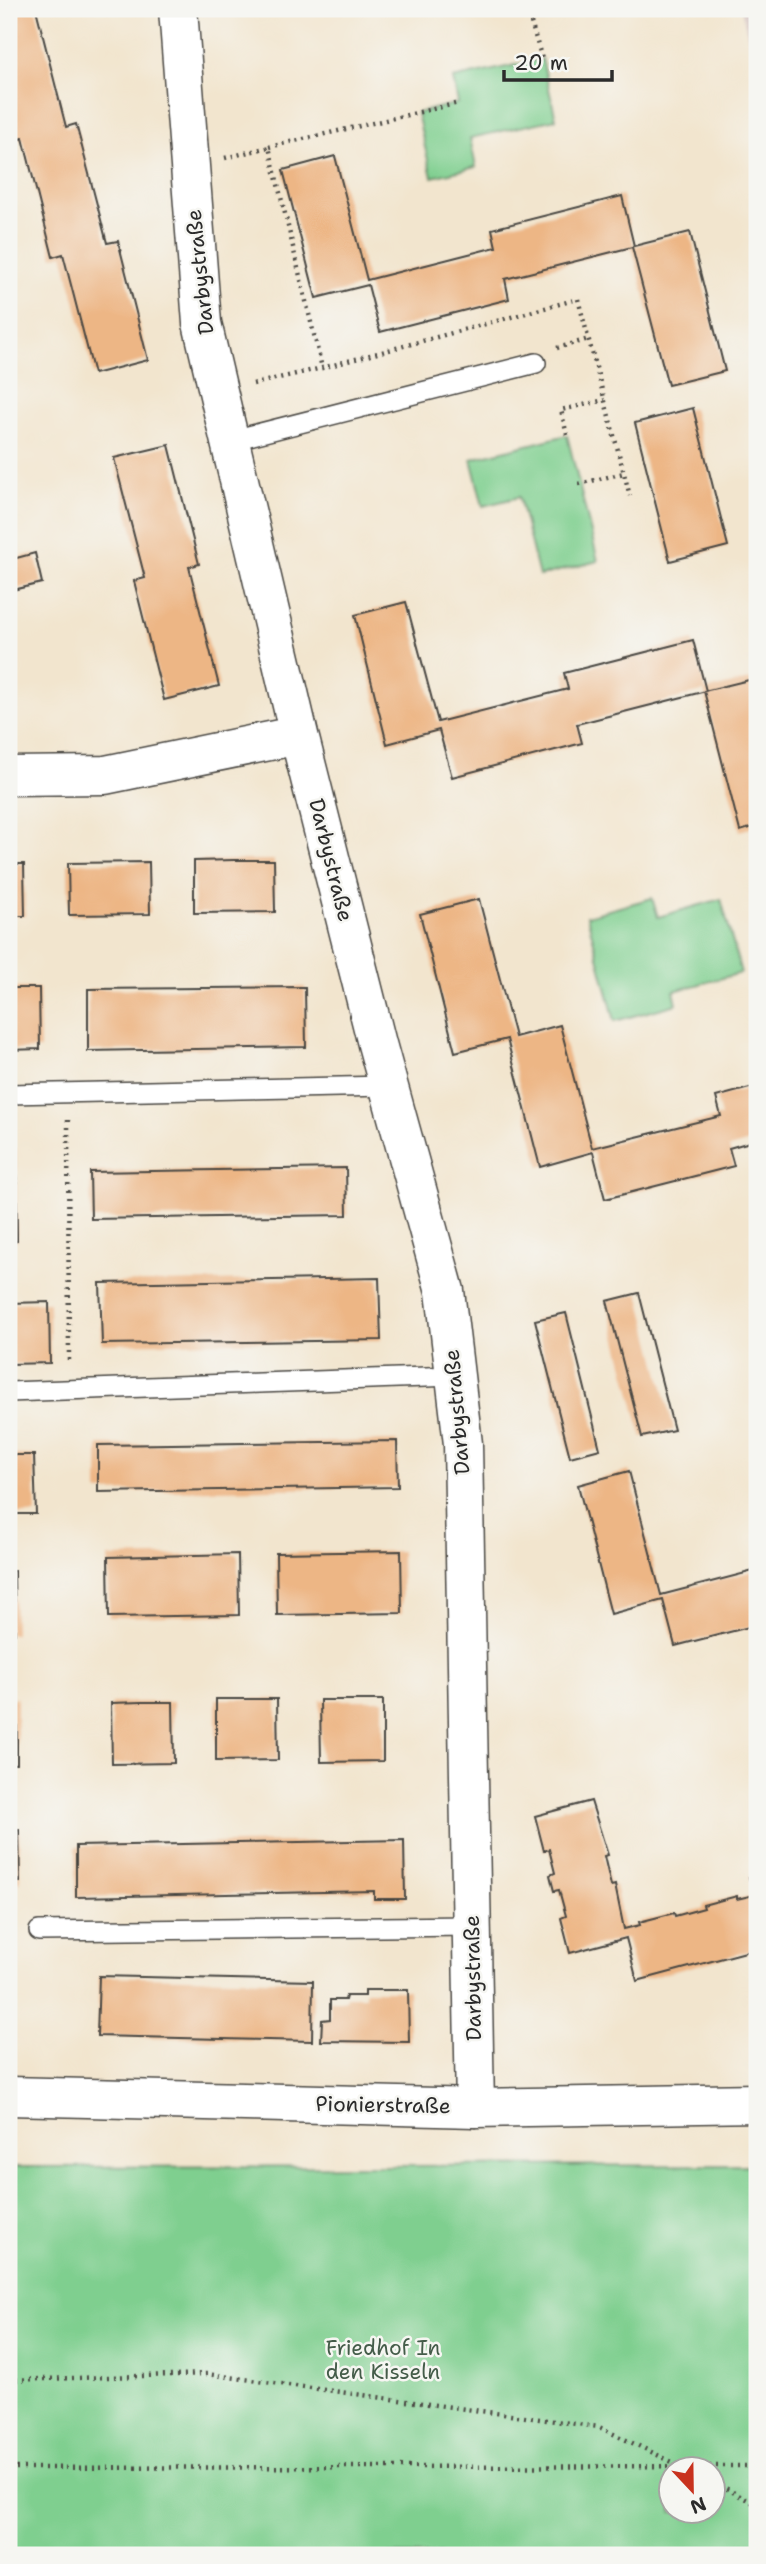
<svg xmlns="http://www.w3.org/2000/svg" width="766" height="2564" font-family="'Shantell Sans',sans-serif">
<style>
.industrial{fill:#d1bfbe}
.green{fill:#7fcf8f;stroke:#557d5d;stroke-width:2;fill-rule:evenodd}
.building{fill:#edb685}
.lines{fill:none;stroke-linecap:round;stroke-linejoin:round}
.lane-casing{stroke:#494743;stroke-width:22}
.street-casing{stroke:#494743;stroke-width:41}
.secondary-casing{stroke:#494743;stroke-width:41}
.path{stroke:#494743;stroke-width:4.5;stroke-dasharray:2 5;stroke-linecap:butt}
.lane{stroke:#fff;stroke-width:19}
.street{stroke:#fff;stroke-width:38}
.secondary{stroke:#fff;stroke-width:38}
.labels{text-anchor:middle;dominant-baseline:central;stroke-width:5;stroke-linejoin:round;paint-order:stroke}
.street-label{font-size:21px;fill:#2b2b2b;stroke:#f6f6f2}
.park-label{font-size:21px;fill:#445c49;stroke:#f6f6f2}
</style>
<rect width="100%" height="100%" fill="#f6f6f2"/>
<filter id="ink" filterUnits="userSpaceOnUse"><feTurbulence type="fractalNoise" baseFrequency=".0143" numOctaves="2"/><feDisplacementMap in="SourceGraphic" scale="14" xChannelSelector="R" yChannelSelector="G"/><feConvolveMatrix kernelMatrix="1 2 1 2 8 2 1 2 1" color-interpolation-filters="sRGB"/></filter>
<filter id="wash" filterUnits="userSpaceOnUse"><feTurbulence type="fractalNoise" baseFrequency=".00686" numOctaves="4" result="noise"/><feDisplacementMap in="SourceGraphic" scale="28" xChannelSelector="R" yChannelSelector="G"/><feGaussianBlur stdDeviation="1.57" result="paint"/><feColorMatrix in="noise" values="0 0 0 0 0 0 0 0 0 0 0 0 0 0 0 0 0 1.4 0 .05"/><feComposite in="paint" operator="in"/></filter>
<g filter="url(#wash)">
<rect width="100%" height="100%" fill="#f2e5ce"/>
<path class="industrial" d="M741,9H757V73Z"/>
<path class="green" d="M542,59L556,119L470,138L476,167L432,177L417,113L458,103L453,79Z
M567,435L598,561L539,576L519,497L483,506L471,459Z
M652,898L658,917L721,899L741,973L674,991L677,1004L615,1021L587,916Z
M757,2165V2555H9V2167ZM672,2470H714V2512H672Z"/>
<g id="blocks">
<path class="building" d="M29,9H36L66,127L76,124L107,243L118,241L148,360L94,374L63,254L53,257L23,138L13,141L9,125V14Z
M335,156L367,280L496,247L492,229L622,196L634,246L690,232L725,371L668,385L632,247L505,279L509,299L380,332L368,285L316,298L283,170Z
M693,408L728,546L670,561L635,423Z
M169,445L199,564L189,567L219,686L164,700L134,581L145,578L114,458Z
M35,553L42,583L9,591V560Z
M406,602L438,722L568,689L564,673L693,640L706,691L577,724L582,743L452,777L439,730L387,744L355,615Z
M757,678V826L740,831L704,691Z
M234,860H274L275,912L194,913V861Z
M149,862L150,914L69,915L68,863Z
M9,864H24L25,916H9Z
M479,899L515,1037L560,1025L592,1148L721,1116L716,1097L757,1086V1140L729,1148L734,1166L605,1199L593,1152L540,1167L507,1039L455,1052L420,914Z
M305,987L306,1047L88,1051V989Z
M9,988H39L40,1049L9,1050Z
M9,1148H16L17,1241L9,1242Z
M346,1168L347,1215L91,1219L90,1172Z
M379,1278L381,1340L102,1344L100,1283Z
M639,1293L674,1430L642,1437L607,1301Z
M49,1302L50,1363L9,1364V1303Z
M566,1313L600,1449L570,1457L535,1320Z
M397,1441L398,1487L98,1492V1445Z
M9,1455H34L36,1514H9Z
M629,1471L661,1595L757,1570V1625L675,1646L663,1600L611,1614L578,1485Z
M401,1551L402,1613L277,1615L276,1553Z
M238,1554L239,1615L109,1617L108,1557Z
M9,1571H14L15,1634H9Z
M17,1698V1764H9V1699Z
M216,1699H277L278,1760L216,1761Z
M320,1700H383V1761L321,1762Z
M142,1702H173L174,1763L112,1764L111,1703Z
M591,1801L608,1855L604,1856L611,1886L615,1885L624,1929L640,1925L639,1922L674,1913L675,1916L704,1908L703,1905L737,1896V1899L754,1895L749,1877L757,1874V1949L637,1981L626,1938L570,1953L561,1918L566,1916L559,1890L554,1891L550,1875L555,1873L549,1849L544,1851L535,1816Z
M19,1830L20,1882H9V1831Z
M404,1840L405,1899H374V1891L76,1897V1846Z
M99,1976L313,1981L312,2041L97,2036Z
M365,1990H408L409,2042L321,2041L322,2020L330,2019V2000H345L346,1996H365Z"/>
</g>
</g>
<g filter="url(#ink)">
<use href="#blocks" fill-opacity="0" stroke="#494743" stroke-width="2"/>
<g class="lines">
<g class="lane-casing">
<path id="lane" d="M229,441L536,363
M9,1094L388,1086
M9,1392L454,1376
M39,1931L472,1926"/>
</g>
<g class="street-casing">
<path id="street" d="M178,9L202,323L299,735L377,1044L445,1291L463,1444L475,2108
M9,776L105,775L299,735"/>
</g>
<g class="secondary-casing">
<path id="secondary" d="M9,2096L475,2108L757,2103"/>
</g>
<path class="path" d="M527,9L542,59
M269,147L459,103
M225,158L269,147L322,368
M557,348L589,339
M253,384L322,368L578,299L630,496
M567,435L561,410L605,400
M579,484L624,473
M68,1120L69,1363
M9,2380L207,2374L599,2427L689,2470
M9,2468L757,2466
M714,2482L757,2505"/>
<use href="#lane" class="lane"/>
<use href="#street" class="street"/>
<use href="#secondary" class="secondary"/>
</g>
</g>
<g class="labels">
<g class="street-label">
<text transform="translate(200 272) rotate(-96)">Darbystraße</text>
<text transform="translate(331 860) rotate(76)">Darbystraße</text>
<text transform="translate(457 1412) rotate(-95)">Darbystraße</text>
<text transform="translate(473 1978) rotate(-91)">Darbystraße</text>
<text transform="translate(383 2105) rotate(1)">Pionierstraße</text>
</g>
<g class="park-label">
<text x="383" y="2348">Friedhof In<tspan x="383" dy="24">den Kisseln</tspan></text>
</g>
</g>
<rect width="766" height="2564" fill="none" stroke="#f6f6f2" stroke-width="35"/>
<g transform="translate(692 2490) rotate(158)"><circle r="33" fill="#f6f6f2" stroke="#a5a5a2" stroke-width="2"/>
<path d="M0-5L12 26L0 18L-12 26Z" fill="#c8321e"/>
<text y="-10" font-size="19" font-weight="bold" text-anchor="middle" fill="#2b2b2b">N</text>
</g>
<path d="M504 70v10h108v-10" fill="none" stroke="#2b2b2b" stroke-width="3.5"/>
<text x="514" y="70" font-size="21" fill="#2b2b2b" stroke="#f6f6f2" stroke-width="5" paint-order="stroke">20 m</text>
</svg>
